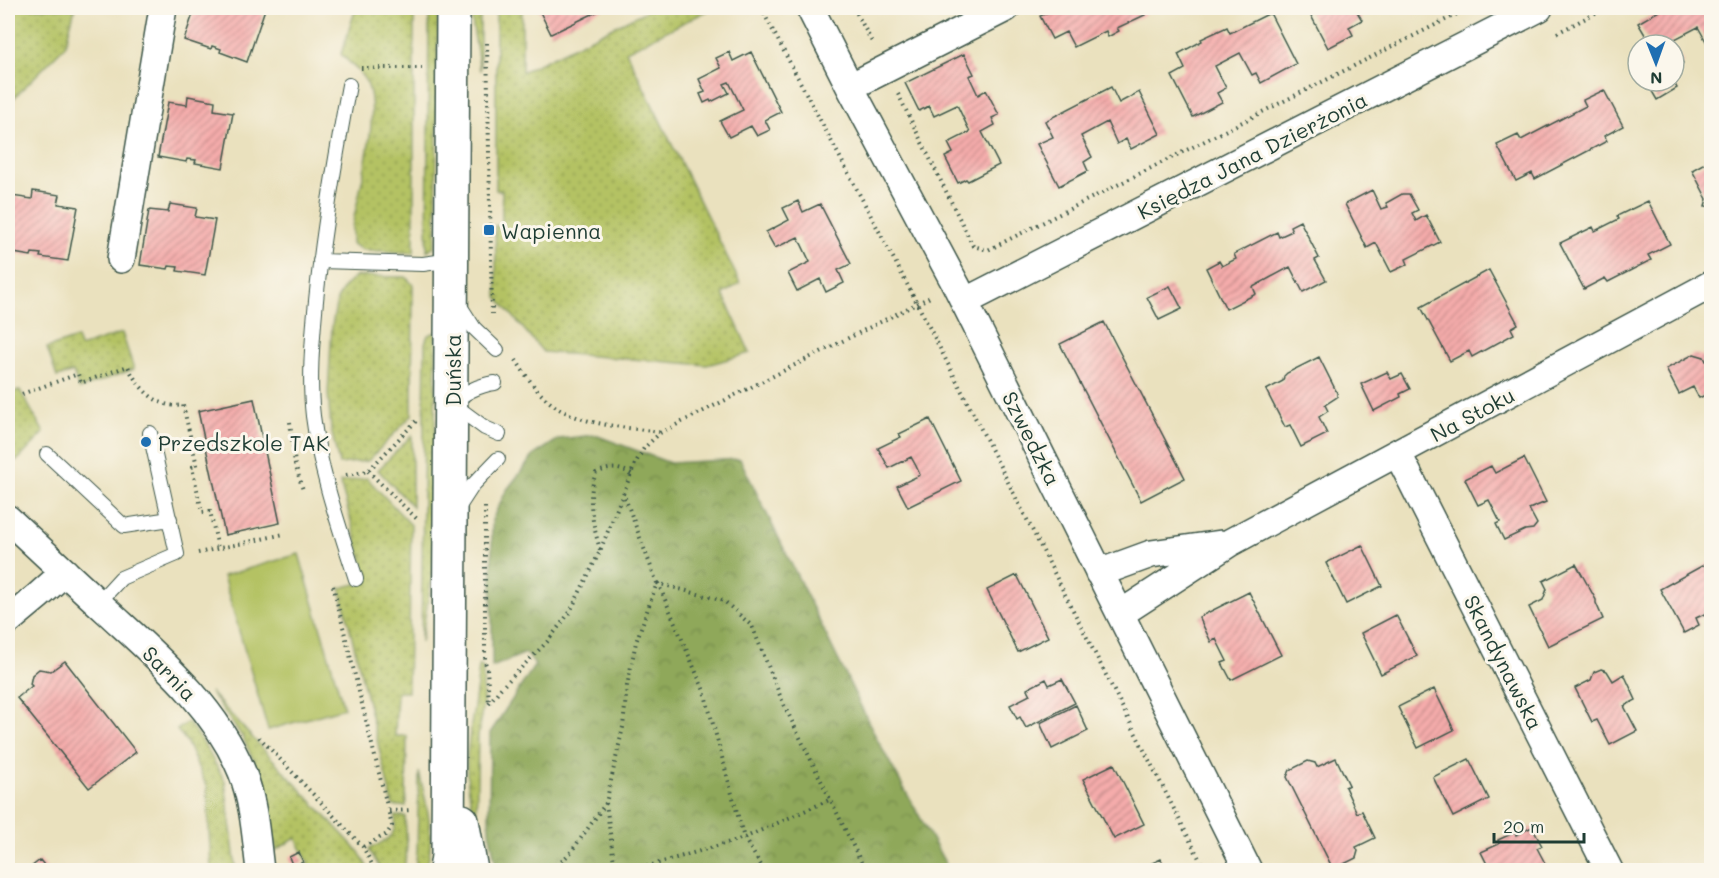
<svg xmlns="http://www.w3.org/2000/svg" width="1719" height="878" font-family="Mali,sans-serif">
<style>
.green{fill:url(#green-dots);stroke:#6a804c;stroke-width:1.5}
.forest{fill:url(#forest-crowns);stroke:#577247;stroke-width:1.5}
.pitch{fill:#b4c264;stroke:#6a804c;stroke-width:1.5}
.building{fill:url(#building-hatch)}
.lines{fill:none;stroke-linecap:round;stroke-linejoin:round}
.lane-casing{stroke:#3d5649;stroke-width:16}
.street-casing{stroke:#3d5649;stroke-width:30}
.secondary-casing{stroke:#3d5649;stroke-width:36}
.path{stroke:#3d5649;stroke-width:4;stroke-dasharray:1.5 4.5;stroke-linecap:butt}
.lane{stroke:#fff;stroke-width:14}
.street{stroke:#fff;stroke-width:27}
.secondary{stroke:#fff;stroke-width:33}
.poi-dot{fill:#1f6fb2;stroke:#fbf7ec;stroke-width:2}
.labels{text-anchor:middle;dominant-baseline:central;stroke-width:6;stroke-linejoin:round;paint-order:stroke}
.street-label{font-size:21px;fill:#1f3d34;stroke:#fbf7ec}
.poi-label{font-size:21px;fill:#1f3d34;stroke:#fbf7ec;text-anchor:start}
</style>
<defs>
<pattern id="green-dots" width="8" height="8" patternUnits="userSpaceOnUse" patternTransform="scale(1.5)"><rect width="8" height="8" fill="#b4c264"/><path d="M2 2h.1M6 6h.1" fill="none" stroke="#929f53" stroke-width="1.8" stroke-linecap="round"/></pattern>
<pattern id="forest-crowns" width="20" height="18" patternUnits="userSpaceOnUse" patternTransform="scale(1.5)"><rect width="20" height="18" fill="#8fa85a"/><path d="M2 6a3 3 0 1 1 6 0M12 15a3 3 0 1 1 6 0" fill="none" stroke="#748a4b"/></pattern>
<pattern id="building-hatch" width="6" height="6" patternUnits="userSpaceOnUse" patternTransform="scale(1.5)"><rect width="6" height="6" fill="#f5acab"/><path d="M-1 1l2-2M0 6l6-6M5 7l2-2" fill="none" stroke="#c68d8c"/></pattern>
</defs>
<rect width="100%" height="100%" fill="#fbf7ec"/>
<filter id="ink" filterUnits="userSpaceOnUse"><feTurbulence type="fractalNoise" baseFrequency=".0167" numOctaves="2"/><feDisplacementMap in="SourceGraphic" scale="12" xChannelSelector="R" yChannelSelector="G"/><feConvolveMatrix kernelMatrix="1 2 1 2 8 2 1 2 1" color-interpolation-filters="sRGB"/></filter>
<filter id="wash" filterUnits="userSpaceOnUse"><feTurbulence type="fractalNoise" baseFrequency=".008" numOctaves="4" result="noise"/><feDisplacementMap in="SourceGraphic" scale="24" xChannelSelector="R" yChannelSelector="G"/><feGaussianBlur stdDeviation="1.35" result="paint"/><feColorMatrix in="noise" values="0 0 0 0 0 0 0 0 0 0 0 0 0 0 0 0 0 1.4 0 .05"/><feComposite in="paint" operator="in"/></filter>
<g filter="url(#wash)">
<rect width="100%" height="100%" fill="#eae1be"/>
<path class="green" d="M8,8H75L65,46L8,104Z
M356,8H414V253L363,250L352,244V227C359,192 380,117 368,86C364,74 349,63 341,54Z
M429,8H438L436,238L434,246L427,251Z
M470,8H480V71Z
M496,8H522V72L652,8H713L626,51L740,283L723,294L750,353L707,365L543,352L497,297L495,226L502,225V191L496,190Z
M356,276L406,277L413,285L412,415L368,461L339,464L331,429L328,393L332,325L337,300L344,287Z
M436,332L434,565L421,642L425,343L428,335Z
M122,333L134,369L79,389L73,372L57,377L47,348L77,338L80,347Z
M20,390L44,433L19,459L8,464V394Z
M412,435V506L378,470Z
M367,478L411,525L408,692H397L395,736H407L406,806H393L340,588L368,581L340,482Z
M479,664L483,668V703L478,736L476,830C472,806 465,780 467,756C470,725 477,695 479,664Z
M210,692L359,852L369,870H296L309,864L296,838L276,850L257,768L243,738Z
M188,722L204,744L225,781L236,870H211L207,787L186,741L177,730Z
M419,772C427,806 436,837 426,870H415L417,851Z
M395,816H405L407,847L404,870H381L369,849C385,841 398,837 395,816Z"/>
<path class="forest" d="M595,435L670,463L740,459L878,741L949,870H497L489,830L490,733L535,665L526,653L492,667V520L506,491L534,455L559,439Z"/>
<path class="pitch" d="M299,554L344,708L268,730L223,576Z"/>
<g id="blocks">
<path class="building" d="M195,8L265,9L247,62L220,52L221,49L212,46L211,49L184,40Z
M538,8H605L551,34Z
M1057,8H1151L1143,11L1145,15L1117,28L1119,31L1108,37L1106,31L1074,47L1066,32L1052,39L1040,16Z
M1307,8H1355L1362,20L1349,27L1353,35L1328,48Z
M1664,8H1712V52L1698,27L1671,41L1673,45H1651L1638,23Z
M1270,13L1296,64L1261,83L1256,73L1252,75L1240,53L1215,66L1226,88L1217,93L1222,102L1193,117L1172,76L1185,69L1178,54L1202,41L1201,39L1227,27L1230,33Z
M1674,47L1683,63L1674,68Z
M729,52L733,61L751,52L781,112L765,120L770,130L757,136L751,126L729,137L720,121L743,110L729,82L724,84L729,93L711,102L710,100L704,103L700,94L705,92L699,79L721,68L716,58Z
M964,54L974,74L969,76L978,95L986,90L999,115L992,118L995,125L982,132L999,165L968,181L966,179L958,183L945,157L953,153L948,143L970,132L957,105L934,116L929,106L919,111L905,83Z
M1646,81H1673L1677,88L1657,100Z
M1111,87L1119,103L1139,92L1160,134L1131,149L1126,139L1117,144L1107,122L1081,136L1092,157L1084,162L1088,171L1059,186L1037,144L1053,137L1045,121Z
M1604,90L1623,126L1604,136L1607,141L1535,179L1532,173L1516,181L1497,145L1518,135L1521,140L1586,106L1583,100Z
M188,96L215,101L214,110L233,113L223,168L195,163L196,160L187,159L186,162L158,157L168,102L187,105Z
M1712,159V207L1705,206L1707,199L1692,170Z
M1372,190L1381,209L1388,207L1386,203L1402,194H1409L1418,210L1412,213L1416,221L1426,215L1440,242L1406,259L1408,264L1391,272L1376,243L1367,248L1345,204Z
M33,191L60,195L58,204L78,207L68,261L40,257L41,254L32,253L31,256L8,252V225L12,196L32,199Z
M798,201L803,212L820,204L851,264L838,270L844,283L826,292L820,279L797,291L788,273L810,262L798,237L775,248L766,232L789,220L783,208Z
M1648,201L1670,244L1648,255L1651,260L1608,282L1605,278L1584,289L1560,243L1593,227L1595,231L1619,219L1617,216Z
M170,204L197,208L195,217L215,220L205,275L177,271L178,267L169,266L168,269L140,265L149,210L168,212Z
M1300,221L1319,258L1315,260L1326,280L1303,292L1290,267L1253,287L1256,294L1226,309L1206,268L1219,261L1222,266L1236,259L1234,254L1277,232L1279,237L1292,231L1290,226Z
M1489,270L1518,324L1511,328L1514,334L1472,357L1469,351L1450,361L1421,307Z
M1170,286L1182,309L1159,320L1147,297Z
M1104,322L1185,478L1141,501L1060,344Z
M1694,354L1704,357L1706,361L1712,359V392L1699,398L1693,387L1679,394L1666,369Z
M1319,357L1337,393V397L1325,405L1328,411L1319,417L1327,434L1301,447L1290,425L1285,427L1266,390L1283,381L1284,376L1287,373Z
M1387,372L1391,379L1402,374L1410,389L1400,394L1401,397L1374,411L1361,384Z
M254,399L280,523L225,535L198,411Z
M930,419L961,481L908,507L897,486L920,475L916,466L911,457L889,468L878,448L901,437L899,434Z
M1524,458L1546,502L1529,509L1537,524L1533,529L1525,530L1504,540L1496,524L1500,522L1489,500L1478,505L1465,479L1491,466L1495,473Z
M1362,545L1382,586L1346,604L1326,563Z
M1709,562L1712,567V616L1709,612L1696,618L1699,625L1684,633L1660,589Z
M1576,564L1596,600V603L1603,619L1548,646L1529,607L1543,600L1547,589L1543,581Z
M1017,575L1048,637L1018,652L987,590Z
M1249,592L1281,655L1231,680L1222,663L1227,661L1216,639L1211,642L1199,617Z
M1396,615L1417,656L1381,674L1361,633Z
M65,661L136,752L89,788L17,698L32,686L30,684L32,675L39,669L51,671Z
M1601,669L1607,671L1613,681L1624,674L1636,700L1624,706L1637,731L1610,745L1597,720L1592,722L1575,688L1591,680L1594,672Z
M1046,679L1049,685L1062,679L1075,703L1026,728L1020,717L1017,719L1010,705L1030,695L1027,689Z
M1434,689L1454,730L1418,748L1398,707Z
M1076,705L1088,731L1052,749L1040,723Z
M1336,758L1349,785L1345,787L1357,813L1362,811L1375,838L1356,847L1358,851L1356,858L1338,867L1331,865L1287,777L1290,770L1308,761L1315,763L1317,767Z
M1469,759L1489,799L1453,817L1433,777Z
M1114,764L1144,824L1114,839L1083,779Z
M1532,827L1542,846L1537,848L1546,865L1534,870H1490L1481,852L1499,844L1498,840L1515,832L1516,835Z
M299,852L303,862L293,867L289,857Z
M1161,859L1166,870H1137Z
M40,860L48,870H34L31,867Z"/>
</g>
</g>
<g filter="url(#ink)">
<use href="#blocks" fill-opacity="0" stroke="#3d5649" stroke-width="1.5"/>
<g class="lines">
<g class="lane-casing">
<path id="lane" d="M349,85C335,160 322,235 315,311C312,346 309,381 313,416C320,472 339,526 356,579
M320,261L423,264L452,260
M458,303L474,328L497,350
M495,383C478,385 465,393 451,403L485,428L499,434
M47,454L124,526L170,519
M458,508L473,485L498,459
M98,603L121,578L177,554L150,433"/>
</g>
<g class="street-casing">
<path id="street" d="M810,8L850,87L956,285L1248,870
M850,87L1006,8
M121,259L163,8
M964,302L1539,8
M1398,454L1609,870
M8,519C41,550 74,581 108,612C159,659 215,706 242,772C254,802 256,838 260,870
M1099,573L1151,554L1221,544
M1120,614L1231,542L1712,284
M8,621L38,596L65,572"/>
</g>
<g class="secondary-casing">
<path id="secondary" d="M462,821L471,870
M446,870L448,856L453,8"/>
</g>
<path class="path" d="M761,8L917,303L1205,870
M854,8L873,44
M1557,33L1605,8
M487,43L492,314
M361,68H422
M898,94L973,246L988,250L1469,8
M516,360C524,372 533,387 544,397C573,426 621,426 659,432
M22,394L78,374L81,383L128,366C137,387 158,410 183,405L197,466L192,467L202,512L210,511L218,548
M290,422L295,464L303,490
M368,471L417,519
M346,475L368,471L418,419
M485,507V662L487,668L489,704
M600,550C593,523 586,500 596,473C610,467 618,467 632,474
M198,553L284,534
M657,583L724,601L752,626L783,703L865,870
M658,583L704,691L744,838L764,870
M333,586L392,826L387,834L363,847
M489,703L501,688L547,642L570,612L600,551L635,464L644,448L660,433L932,296
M259,737L363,847L375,870
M389,811L412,810
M553,870L571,852L606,803
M615,870L606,803L623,727L627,686L636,642L657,583L624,495
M635,870L744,838L829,800"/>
<use href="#lane" class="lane"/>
<use href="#street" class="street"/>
<use href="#secondary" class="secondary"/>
</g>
</g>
<g class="poi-dot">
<rect x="483" y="224" width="12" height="12" rx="3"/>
<circle cx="146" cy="442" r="6"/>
</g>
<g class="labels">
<g class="street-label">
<text transform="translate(1252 155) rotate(-27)">Księdza Jana Dzierżonia</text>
<text transform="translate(452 370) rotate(-90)">Duńska</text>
<text transform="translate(1472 414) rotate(-28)">Na Stoku</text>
<text transform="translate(1032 438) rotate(63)">Szwedzka</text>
<text transform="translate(1504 662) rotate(63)">Skandynawska</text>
<text transform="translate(170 673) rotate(46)">Sarnia</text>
</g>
<g class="poi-label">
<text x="501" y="230">Wapienna</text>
<text x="158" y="442">Przedszkole TAK</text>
</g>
</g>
<rect width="1719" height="878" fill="none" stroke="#fbf7ec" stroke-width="30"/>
<g transform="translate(1656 63) rotate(179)"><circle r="28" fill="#fbf7ec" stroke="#a3ada2" stroke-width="1.5"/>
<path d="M0-4.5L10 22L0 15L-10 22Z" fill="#1f6fb2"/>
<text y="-9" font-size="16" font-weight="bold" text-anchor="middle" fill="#1f3d34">N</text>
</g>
<path d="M1494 833v9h90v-9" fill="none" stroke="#1f3d34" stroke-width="3"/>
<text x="1503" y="833" font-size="18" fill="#1f3d34" stroke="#fbf7ec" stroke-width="4.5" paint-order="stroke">20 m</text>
</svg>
